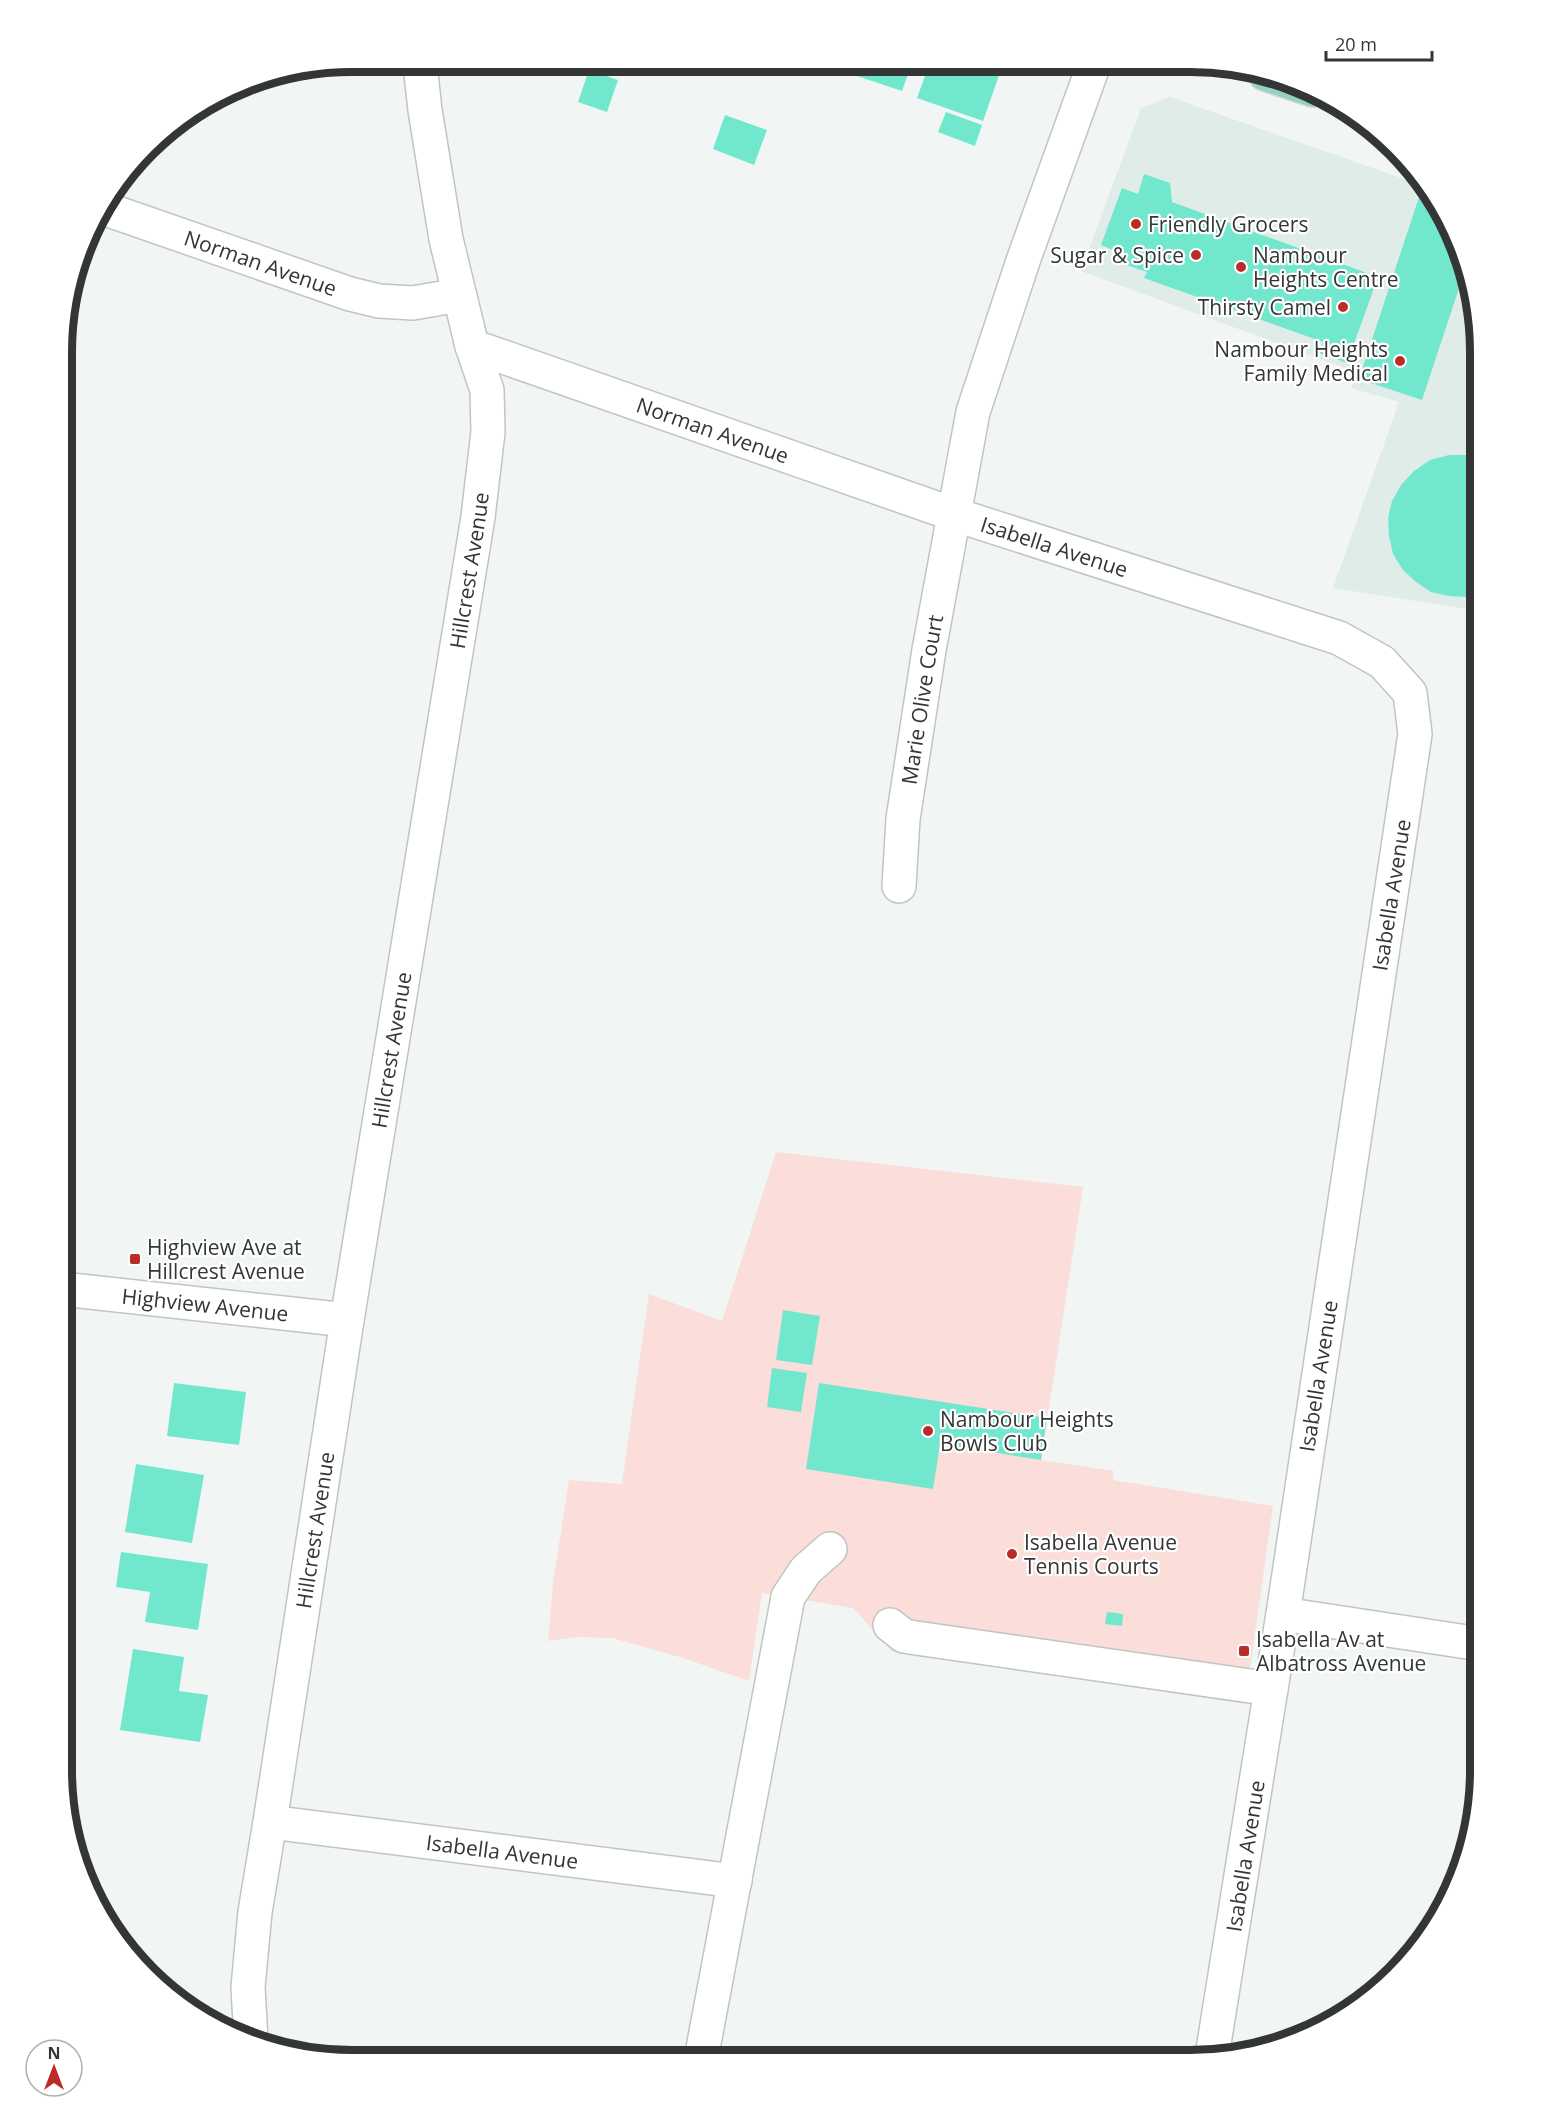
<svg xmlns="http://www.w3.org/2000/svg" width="1542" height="2122" font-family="'Open Sans',sans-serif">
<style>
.built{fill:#dfece8}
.green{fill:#fbddd9}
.building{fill:#71e7ce}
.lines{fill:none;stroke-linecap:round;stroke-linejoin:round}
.minor-casing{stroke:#c0c5c3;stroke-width:36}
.major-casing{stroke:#d2d3d3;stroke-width:36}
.minor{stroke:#fff;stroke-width:33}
.major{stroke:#92d3c6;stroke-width:33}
.poi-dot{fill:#bb2c29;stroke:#fff;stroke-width:2}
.labels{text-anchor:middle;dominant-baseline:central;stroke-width:4.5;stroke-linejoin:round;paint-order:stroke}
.poi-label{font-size:21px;fill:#343635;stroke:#fff;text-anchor:start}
.street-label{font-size:21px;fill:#343635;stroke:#fff}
.rim{fill:none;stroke:#343635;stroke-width:8}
</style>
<rect width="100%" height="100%" fill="#f1f6f5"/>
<path class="built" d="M1170,97L1427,187L1451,224L1480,351V611L1333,588L1399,402L1351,388L1356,372L1081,271L1141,108Z"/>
<path class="green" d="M776,1152L1083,1187L1041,1460L1114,1471L1113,1480L1273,1506L1245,1704L892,1651L853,1608L762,1593L749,1681L683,1658L612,1638L577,1637L548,1641L553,1583L569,1480L622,1484L649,1294L722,1321Z"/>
<path class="building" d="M535,62H572L568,73Z
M818,63H912L902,91Z
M953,63L1003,64L983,121L917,98L929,65L950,73Z
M589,70L618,80L607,112L578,102Z
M946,112L982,125L975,146L938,132Z
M725,115L767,130L754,165L713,149Z
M1144,174L1170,183L1172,202L1378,277L1347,363L1319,353L1323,342L1144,278L1147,272L1115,261L1118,252L1101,245L1122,188L1138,194Z
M1421,191L1431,194L1451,224L1455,243L1450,257L1459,260L1463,276L1422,400L1359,379Z
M1449,455H1468L1480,458V594L1467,597L1449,596L1431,592L1416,582L1403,570L1393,554L1389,536L1388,518L1392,501L1401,485L1414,471L1430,460Z
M783,1310L820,1316L812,1365L776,1360Z
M772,1368L807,1373L801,1412L767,1407Z
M174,1383L246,1392L239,1445L167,1436Z
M819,1383L1047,1418L1041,1460L940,1444L933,1489L806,1469Z
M136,1464L204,1475L192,1543L125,1532Z
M121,1552L208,1564L198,1630L145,1622L150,1592L116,1587Z
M1107,1612L1123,1614L1122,1626L1105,1624Z
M133,1649L184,1657L179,1691L208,1695L200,1742L120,1730Z"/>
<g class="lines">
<g class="minor-casing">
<g id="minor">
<path id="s1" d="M100,207L350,294L379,301L413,303L459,295"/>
<path id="s2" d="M472,346L953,514L1339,638L1382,662L1410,693L1415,734L1283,1614L1212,2056"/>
<path id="s3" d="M899,886L903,819L929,650L973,412L1023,261L1094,64"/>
<path id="s4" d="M62,1289L347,1320"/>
<path d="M1283,1614L1480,1644"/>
<path d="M890,1625L904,1636L916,1638L1271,1689"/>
<path id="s5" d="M270,1822L735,1881"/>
<path id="s6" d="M251,2041L248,1987L255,1912L270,1822L347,1320L478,517L488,432L487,390L472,346L446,239L425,110L421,74L422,62"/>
<path d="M701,2059L788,1597L806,1570L830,1549"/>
</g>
</g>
<g class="major-casing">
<path id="major" d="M1265,74L1313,90"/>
</g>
<use href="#minor" class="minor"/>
<use href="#major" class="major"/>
</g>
<g class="poi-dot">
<circle cx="1136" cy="224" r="6"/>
<circle cx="1196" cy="255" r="6"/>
<circle cx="1241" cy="267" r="6"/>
<circle cx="1343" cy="307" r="6"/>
<circle cx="1400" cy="361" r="6"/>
<rect x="129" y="1253" width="12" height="12" rx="3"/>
<circle cx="928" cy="1431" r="6"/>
<circle cx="1012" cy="1554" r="6"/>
<rect x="1238" y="1645" width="12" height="12" rx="3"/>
</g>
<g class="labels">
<g class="poi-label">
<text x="1148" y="224">Friendly Grocers</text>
<text x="1184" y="255" text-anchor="end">Sugar &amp; Spice</text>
<text x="1253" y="255">Nambour<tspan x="1253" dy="24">Heights Centre</tspan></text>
<text x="1331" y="307" text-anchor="end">Thirsty Camel</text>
<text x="1388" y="349" text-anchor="end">Nambour Heights<tspan x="1388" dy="24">Family Medical</tspan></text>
<text x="147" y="1247">Highview Ave at<tspan x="147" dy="24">Hillcrest Avenue</tspan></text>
<text x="940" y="1419">Nambour Heights<tspan x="940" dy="24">Bowls Club</tspan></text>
<text x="1024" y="1542">Isabella Avenue<tspan x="1024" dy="24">Tennis Courts</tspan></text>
<text x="1256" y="1639">Isabella Av at<tspan x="1256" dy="24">Albatross Avenue</tspan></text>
</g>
<g class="street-label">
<text stroke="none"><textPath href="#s1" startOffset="170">Norman Avenue</textPath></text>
<text stroke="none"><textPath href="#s2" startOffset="255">Norman Avenue</textPath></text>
<text stroke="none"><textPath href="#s2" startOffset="616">Isabella Avenue</textPath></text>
<text stroke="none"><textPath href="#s6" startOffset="1488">Hillcrest Avenue</textPath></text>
<text stroke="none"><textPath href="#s3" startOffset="188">Marie Olive Court</textPath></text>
<text transform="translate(1391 895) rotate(-81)">Isabella Avenue</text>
<text stroke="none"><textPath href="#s6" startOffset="1002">Hillcrest Avenue</textPath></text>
<text stroke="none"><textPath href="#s4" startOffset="144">Highview Avenue</textPath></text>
<text transform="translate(1318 1376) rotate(-81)">Isabella Avenue</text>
<text stroke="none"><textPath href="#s6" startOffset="516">Hillcrest Avenue</textPath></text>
<text stroke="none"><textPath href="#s5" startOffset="234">Isabella Avenue</textPath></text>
<text transform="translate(1245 1856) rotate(-81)">Isabella Avenue</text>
</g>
</g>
<path d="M0 0H1542V2122H0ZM352 72H1190A280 280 0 0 1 1470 352V1770A280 280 0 0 1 1190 2050H352A280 280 0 0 1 72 1770V352A280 280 0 0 1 352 72Z" fill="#fff" fill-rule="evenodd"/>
<path class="rim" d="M352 72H1190A280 280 0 0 1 1470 352V1770A280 280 0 0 1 1190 2050H352A280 280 0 0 1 72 1770V352A280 280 0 0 1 352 72Z"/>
<g transform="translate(54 2068)"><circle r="28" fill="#ffffff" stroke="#aeafae" stroke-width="1.5"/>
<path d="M0-4.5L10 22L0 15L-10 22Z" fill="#bb2c29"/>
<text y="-9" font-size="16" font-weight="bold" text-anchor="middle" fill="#343635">N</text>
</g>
<path d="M1326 51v9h106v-9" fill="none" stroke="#343635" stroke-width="3"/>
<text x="1335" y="51" font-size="18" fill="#343635" stroke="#ffffff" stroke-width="4.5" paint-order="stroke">20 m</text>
</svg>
